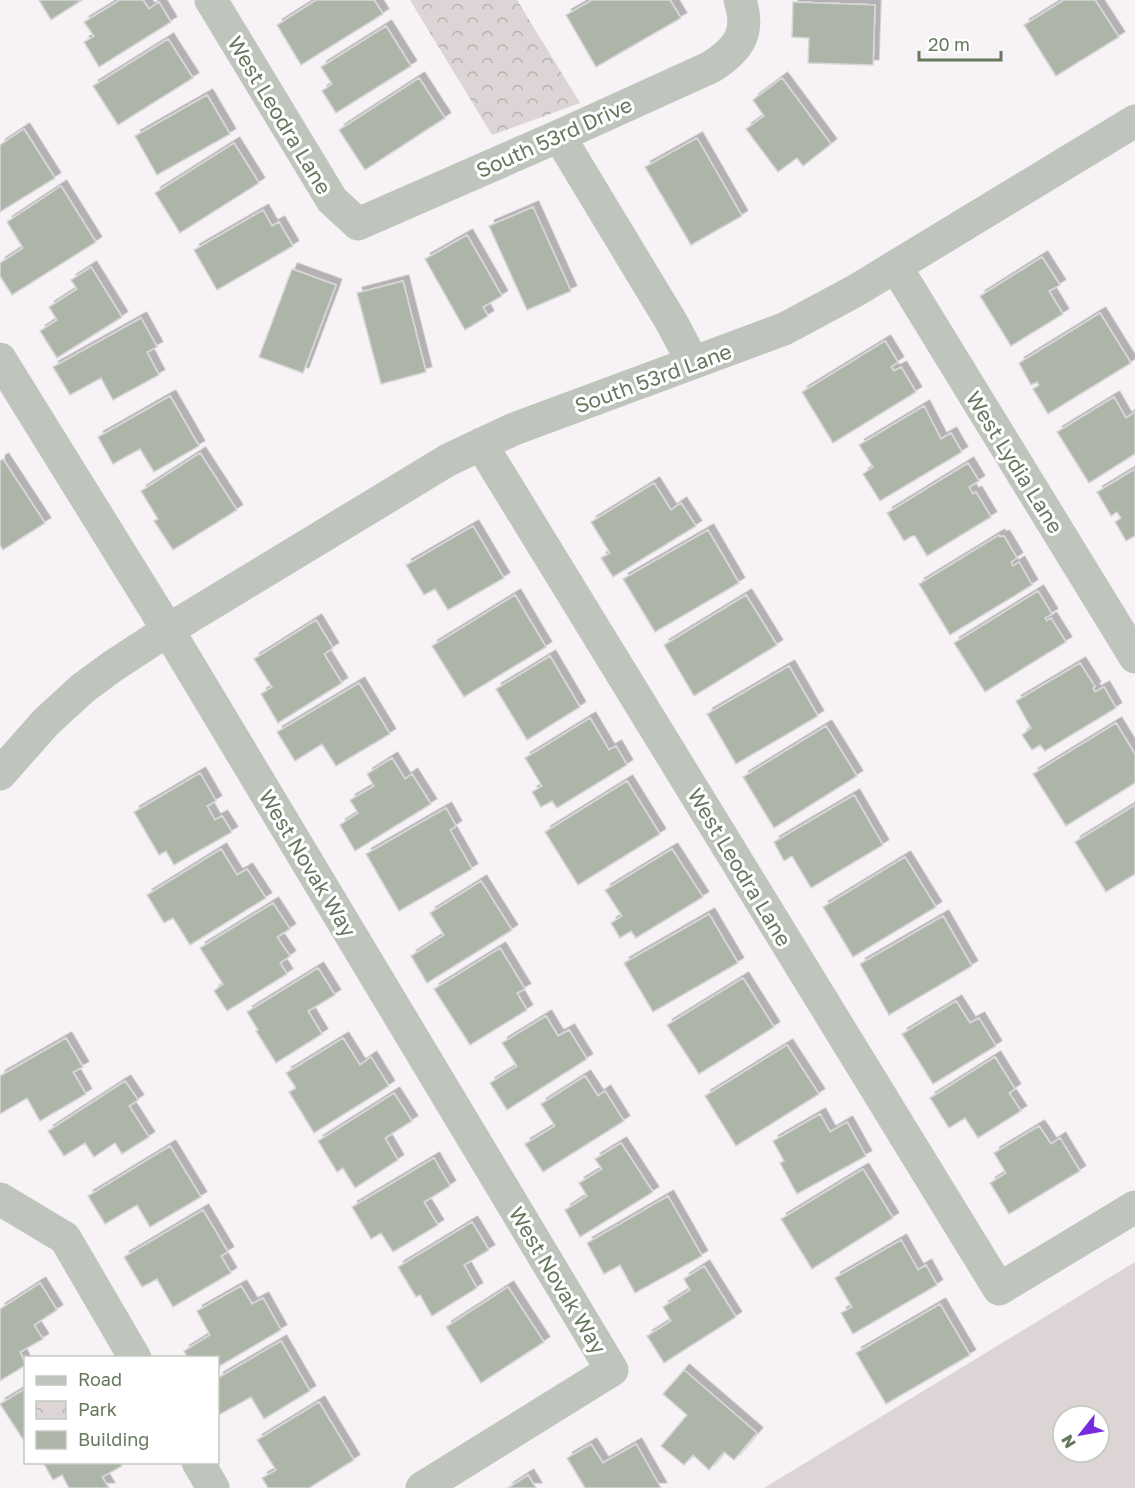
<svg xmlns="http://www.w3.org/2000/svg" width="1135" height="1488" font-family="'Golos Text',sans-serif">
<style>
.grass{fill:#ddd4d5;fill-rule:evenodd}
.park{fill:url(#park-crowns)}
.building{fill:#adb5a8;stroke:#d7d5d7;stroke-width:1.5;filter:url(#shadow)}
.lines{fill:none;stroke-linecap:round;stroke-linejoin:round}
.minor{stroke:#bfc5bc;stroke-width:33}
.labels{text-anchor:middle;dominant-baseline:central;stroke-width:6;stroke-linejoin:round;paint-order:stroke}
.street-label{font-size:21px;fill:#66785e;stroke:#fff}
</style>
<defs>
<pattern id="park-crowns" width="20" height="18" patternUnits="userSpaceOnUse" patternTransform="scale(1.5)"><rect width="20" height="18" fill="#ddd4d5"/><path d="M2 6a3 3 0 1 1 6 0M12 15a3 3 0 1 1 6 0" fill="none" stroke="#b7b1b0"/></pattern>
<filter id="shadow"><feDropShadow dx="5.5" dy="-5.5" stdDeviation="0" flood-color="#0004"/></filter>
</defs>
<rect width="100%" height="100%" fill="#f6f2f5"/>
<path class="grass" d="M1135,1262V1488H764ZM1063,1416H1099V1452H1063Z"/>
<path class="park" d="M410,0H517L580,103L492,135Z"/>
<path class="building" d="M39,0H82L51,20Z
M120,0H143L149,9L159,2L171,22L99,67L84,42L94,36L84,22Z
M316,0H374L383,14L301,65L277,25Z
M592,0H670L681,18L596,67L566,15Z
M1064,0H1095L1119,37L1056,76L1024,25Z
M793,2L875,5L873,65L808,63L809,38L792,37Z
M386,26L411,66L336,113L322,91L332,84L321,67Z
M168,39L193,78L118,125L93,86Z
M419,78L445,118L365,170L339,130Z
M782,78L831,144L803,166L797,158L778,172L746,129L764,116L753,100Z
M207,95L230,134L157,175L135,136Z
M24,129L55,178L0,212V145Z
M697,138L742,216L691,245L645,167Z
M234,143L259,183L180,233L155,193Z
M61,186L96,242L12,295L0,276V263L23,248L7,222Z
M533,207L571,291L527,310L489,226Z
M263,210L272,226L279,222L293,246L217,290L194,250Z
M467,235L502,296L483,307L488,316L465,330L425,259Z
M1042,257L1060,285L1049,291L1063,314L1011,346L980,296Z
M91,267L122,317L57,358L40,331L57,320L49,307L77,289L71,280Z
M292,269L336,285L303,373L259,357Z
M403,281L426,372L381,384L357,293Z
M1100,313L1131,363L1048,414L1033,389L1039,385L1037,382L1031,385L1019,363Z
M141,318L157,347L147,352L159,375L113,400L101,378L70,395L53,367Z
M885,341L898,362L891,367L894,371L901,367L916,392L833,443L802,392Z
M170,396L199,446L154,472L140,449L113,464L98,437Z
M1114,397L1126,418L1135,412V454L1089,483L1057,432Z
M924,406L941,439L951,433L962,452L880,501L863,474L873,467L859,445Z
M200,453L237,510L173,550L154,521L158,519L141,491Z
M3,459L45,523L3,550L0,545V461Z
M968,463L979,481L969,487L973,494L976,492L991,517L927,556L915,536H912L904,541L887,513Z
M1135,469V536L1126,541L1115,522L1121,518L1117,512L1111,516L1097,492Z
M654,483L671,510L681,503L696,526L613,577L601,558L610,553L591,522Z
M473,526L504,578L448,610L435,589L424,595L406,565Z
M708,530L739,583L655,632L623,579Z
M999,535L1000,537L1004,536L1017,558L1011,562L1013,566L1019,562L1032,585L950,635L919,584Z
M1038,591L1052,614L1045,618L1047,621L1051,618L1066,642L985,692L954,643Z
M515,595L546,647L464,697L432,646Z
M746,595L777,645L694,696L664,645Z
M316,620L333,648L324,654L342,683L278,723L261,694L272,687L254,659Z
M550,656L580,707L527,740L496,689Z
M1080,663L1095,687L1093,688L1095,692L1104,687L1116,708L1045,751L1040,745L1032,750L1022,735L1031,728L1016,701Z
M789,666L818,716L736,764L707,714Z
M359,683L390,734L336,766L322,744L295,761L277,732Z
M590,718L609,750L616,746L627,765L557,808L552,801L541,807L532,792L542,786L525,758Z
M1116,723L1135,754V783L1066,826L1033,774Z
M826,726L857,776L774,828L743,777Z
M392,758L405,779L412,774L431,804L355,851L340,825L358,813L350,800L374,786L367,774Z
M200,773L216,801L207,806L215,820L222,816L232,832L174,865L166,851L159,855L134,812Z
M627,781L660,834L578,885L545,832Z
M854,795L883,845L811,888L792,856L784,861L774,842Z
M1135,805V874L1106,892L1075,842Z
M446,808L456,826L450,830L472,869L399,911L366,854Z
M221,849L237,875L247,869L266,898L190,945L173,918L164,923L147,895Z
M672,849L703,897L636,938L631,931L620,938L611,923L622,916L605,890Z
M905,857L936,907L853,957L823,907Z
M481,881L512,930L427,983L411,956L444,935L430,913Z
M273,903L290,929L277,937L290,956L280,963L287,974L227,1011L214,991L223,984L200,948Z
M709,914L738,963L653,1012L624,963Z
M943,916L972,966L889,1015L860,964Z
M500,948L525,989L517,993L527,1010L470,1045L434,989Z
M318,968L335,995L308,1011L322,1034L276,1063L256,1031L258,1030L247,1012Z
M743,978L774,1027L699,1074L667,1025Z
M956,1001L970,1023L979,1018L996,1046L933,1084L902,1034Z
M546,1016L558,1036L569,1030L587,1059L507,1110L490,1083L517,1066L502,1043Z
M66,1038L83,1067L73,1072L86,1094L40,1121L27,1098L0,1114V1076Z
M343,1038L360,1065L371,1057L389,1086L314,1133L289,1092L296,1088L286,1073Z
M787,1045L819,1094L736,1146L705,1096Z
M995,1057L1015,1089L1009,1093L1021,1111L978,1138L965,1118L949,1128L930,1098Z
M585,1076L598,1096L605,1091L624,1121L543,1172L525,1144L555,1126L541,1104Z
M125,1081L138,1100L129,1106L149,1137L122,1154L115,1143L94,1157L85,1143L64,1156L48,1131Z
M394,1093L412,1121L385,1138L398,1160L355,1188L343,1168L337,1172L318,1141Z
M820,1114L830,1132L847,1122L866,1156L797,1194L780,1163L784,1161L773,1141Z
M1039,1126L1051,1144L1060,1138L1080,1171L1009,1214L990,1183L1006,1173L994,1153Z
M621,1143L653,1192L580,1237L565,1210L587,1196L579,1183L602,1169L595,1159Z
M170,1146L201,1197L150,1227L137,1205L105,1224L88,1196Z
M434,1158L450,1186L424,1202L438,1225L393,1252L381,1233L371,1239L352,1207Z
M863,1169L893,1218L812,1269L781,1219Z
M668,1196L702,1256L635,1293L620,1265L604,1274L587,1243Z
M203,1210L228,1252L221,1256L231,1273L173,1307L157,1279L142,1287L124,1257Z
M472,1222L489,1250L464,1265L477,1288L432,1316L420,1295L416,1297L398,1267Z
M901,1240L918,1270L926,1265L937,1285L853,1334L841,1313L852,1307L835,1278Z
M704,1266L736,1317L664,1363L647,1336L671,1321L663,1307L690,1290L684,1279Z
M40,1283L57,1310L34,1325L43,1339L20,1352L26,1365L0,1381V1309Z
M241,1286L252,1304L263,1298L281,1330L218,1367V1358H188L184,1351L210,1335L197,1311Z
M508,1287L544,1342L481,1383L446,1327Z
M940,1304L970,1355L886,1404L856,1353Z
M281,1341L310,1391L264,1419L251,1397L219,1415L218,1412V1378Z
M684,1370L757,1433L734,1460L724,1452L709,1470L693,1455L684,1465L661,1446L687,1415L663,1394Z
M26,1388V1444L0,1404Z
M319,1402L354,1460L309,1488H268L262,1478L276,1470L257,1440Z
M591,1444L603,1463L636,1444L661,1488H585L567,1458Z
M43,1462H120L122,1466L102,1477L109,1488H69L62,1475L53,1480Z
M528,1475L536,1488H508Z"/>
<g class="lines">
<path class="minor" d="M211,0L332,200L358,224L559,136L711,67C738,50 751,33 740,0
M559,136L672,323L693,363
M896,267L1135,657
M0,359L168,630L612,1370L422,1488
M481,444L999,1289L1135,1207
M0,774L46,722L83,688L113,666L168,630L448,460L514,429L784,329L855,291L1135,121
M0,1199L65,1238L135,1358
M198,1462L213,1488"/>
</g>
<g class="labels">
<g class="street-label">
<text transform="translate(280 115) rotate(59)">West Leodra Lane</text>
<text transform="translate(554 137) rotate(-24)">South 53rd Drive</text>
<text transform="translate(653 378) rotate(-20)">South 53rd Lane</text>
<text transform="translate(1015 462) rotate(58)">West Lydia Lane</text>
<text transform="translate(308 863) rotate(59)">West Novak Way</text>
<text transform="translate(740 867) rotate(59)">West Leodra Lane</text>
<text transform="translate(558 1280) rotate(59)">West Novak Way</text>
</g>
</g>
<rect x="24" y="1356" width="195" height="108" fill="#ffffff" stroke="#c2c9bf" stroke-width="1.5"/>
<rect x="36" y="1376" width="30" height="9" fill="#bfc5bc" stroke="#c2c9bf" stroke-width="1.5"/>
<text x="78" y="1386" font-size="18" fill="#66785e">Road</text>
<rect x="36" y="1401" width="30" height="18" fill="url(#park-crowns)" stroke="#c2c9bf" stroke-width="1.5"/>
<text x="78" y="1416" font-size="18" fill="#66785e">Park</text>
<rect x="36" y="1431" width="30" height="18" fill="#adb5a8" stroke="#c2c9bf" stroke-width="1.5"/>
<text x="78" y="1446" font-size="18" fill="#66785e">Building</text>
<g transform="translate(1081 1434) rotate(239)"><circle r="28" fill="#ffffff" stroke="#c2c9bf" stroke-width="1.5"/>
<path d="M0-4.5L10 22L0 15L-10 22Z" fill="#772bdd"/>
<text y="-9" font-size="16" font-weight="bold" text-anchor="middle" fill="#66785e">N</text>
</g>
<path d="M919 51v9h82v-9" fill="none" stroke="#66785e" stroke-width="3"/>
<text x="928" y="51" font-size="18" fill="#66785e" stroke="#ffffff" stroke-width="4.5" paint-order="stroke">20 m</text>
</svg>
